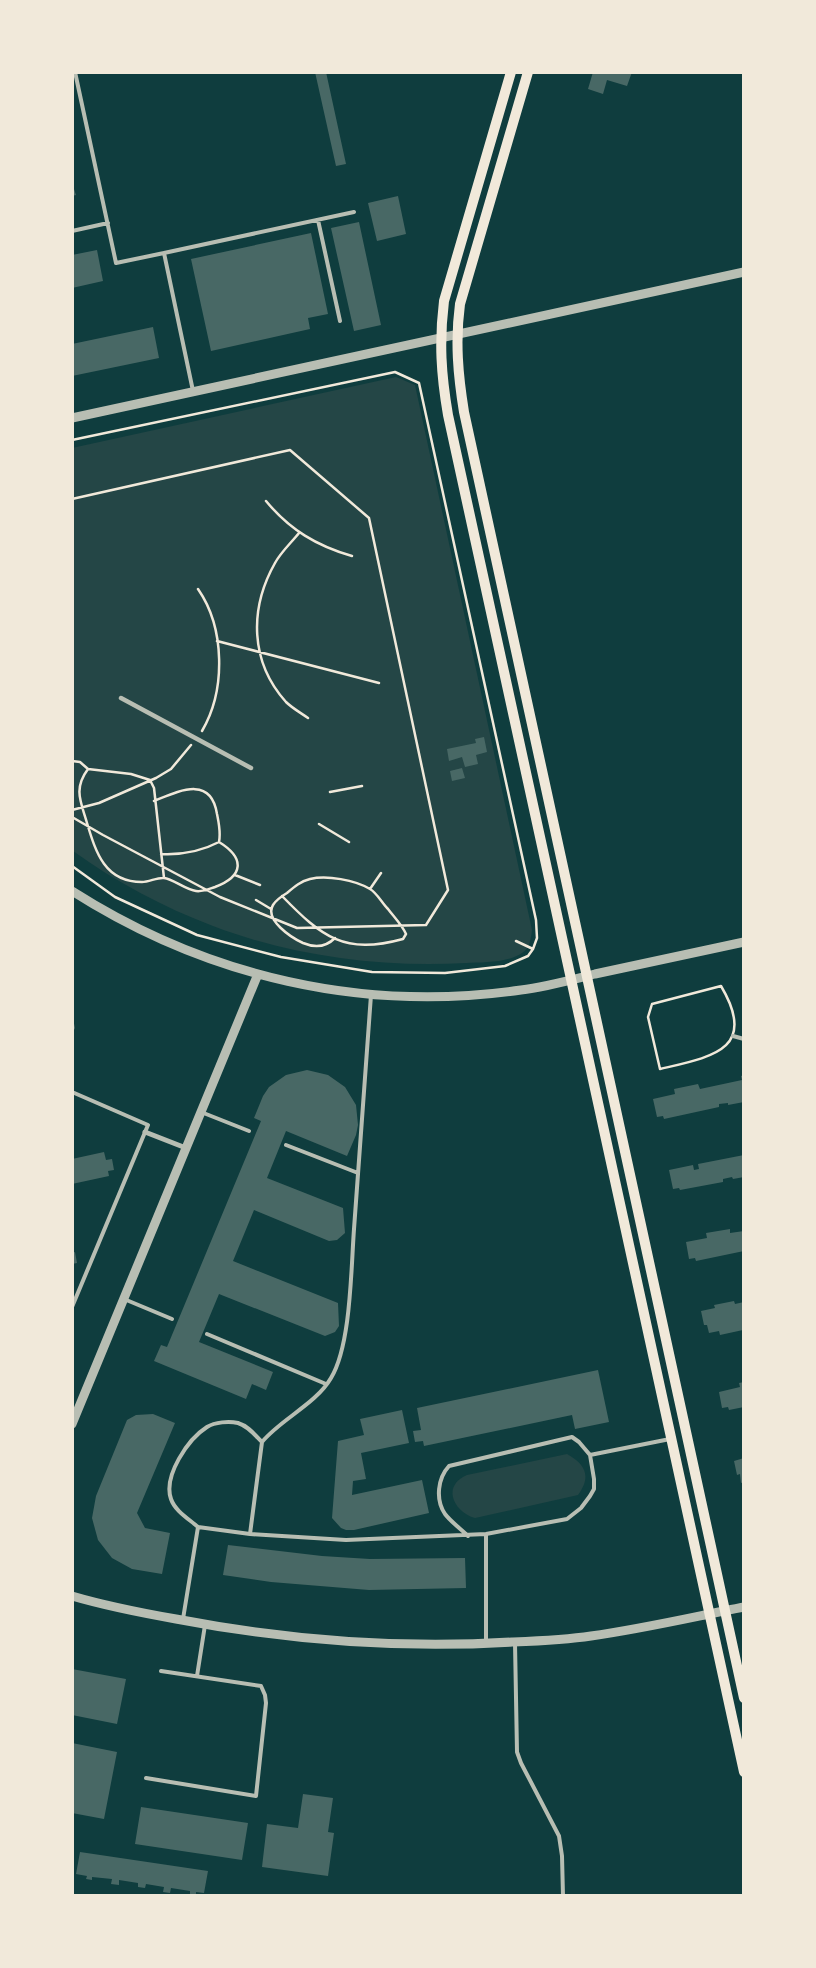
<svg xmlns="http://www.w3.org/2000/svg" width="816" height="1968" font-family="'Alegreya Sans',sans-serif">
<style>
.green{fill:#244646}
.building{fill:#486865}
.lines{fill:none;stroke-linecap:round;stroke-linejoin:round}
.path{stroke:#f1e9da;stroke-width:2.5}
.service{stroke:#b8beb3;stroke-width:4}
.pedestrian{stroke:#b8beb3;stroke-width:4.5}
.minor{stroke:#b8beb3;stroke-width:5}
.tertiary{stroke:#b8beb3;stroke-width:9}
.secondary{stroke:#f1e9da;stroke-width:10}
</style>
<rect width="100%" height="100%" fill="#0f3d3e"/>
<path class="green" d="M396,377L415,385L532,930C531,938 530,948 522,953C507,963 483,962 466,963C382,968 291,956 213,926C163,907 116,882 73,851L72,448Z
M567,1454C585,1464 592,1476 578,1495L475,1518C454,1512 441,1486 467,1475Z"/>
<path class="building" d="M315,72H326L346,164L336,166Z
M593,72H632L627,86L607,80L603,94L588,89Z
M72,183L76,195L72,196Z
M398,196L406,234L377,241L368,203Z
M359,222L381,325L354,331L331,228Z
M311,233L328,314L308,318L310,329L211,351L191,259Z
M97,250L103,281L72,288V255Z
M153,327L159,358L72,376V344Z
M484,737L487,752L476,755L478,764L465,767L462,757L449,761L447,749L476,743L475,739Z
M462,768L465,778L452,781L450,771Z
M73,1019L75,1028L72,1034V1020Z
M307,1070L328,1075L345,1087L356,1105L358,1125L356,1135L347,1156L286,1131L267,1178L343,1208L345,1233L337,1240L329,1241L254,1210L233,1261L338,1303L339,1326L335,1332L325,1336L219,1294L199,1342L273,1372L266,1390L252,1384L246,1399L154,1361L161,1345L167,1347L261,1121L254,1118L263,1096L269,1087L286,1075Z
M744,1075V1102L728,1105V1103L719,1104V1107L664,1119L663,1116L657,1117L653,1099L675,1094L674,1089L698,1084L700,1089L742,1080L741,1076Z
M104,1152L106,1160L112,1159L114,1170L108,1171L109,1176L72,1184V1159Z
M744,1155V1177L733,1179L732,1177L723,1179V1182L680,1190L679,1188L673,1189L669,1170L693,1165L694,1170L699,1169L698,1164Z
M730,1229V1233L744,1231V1251L696,1261L695,1258L689,1259L686,1242L707,1238L706,1233Z
M75,1252L77,1263L72,1264V1253Z
M734,1301L735,1304L744,1302L743,1330L720,1335L719,1331L709,1333L707,1325H704L701,1311L715,1308L714,1305Z
M598,1370L609,1422L575,1429L572,1415L424,1446L423,1441L415,1442L413,1431L421,1430L417,1408Z
M744,1382V1407L729,1410L728,1407L722,1408L719,1392L740,1387L739,1383Z
M402,1410L409,1443L361,1453L366,1479L353,1481L352,1495L422,1480L429,1513L354,1530H346L341,1528L332,1518L338,1441L364,1435L360,1419Z
M153,1414L175,1423L137,1513L145,1528L170,1533L162,1574L132,1569L112,1558L98,1540L92,1518L96,1496L127,1420L136,1415Z
M744,1458V1482L741,1483L740,1474L737,1475L734,1461Z
M228,1545L322,1556L370,1559L465,1558L466,1588L369,1590L271,1582L223,1575Z
M72,1669L126,1679L117,1724L72,1715Z
M72,1743L117,1752L104,1819L72,1813Z
M303,1794L333,1798L328,1832L334,1833L328,1876L262,1867L267,1824L298,1828Z
M141,1807L248,1823L242,1860L135,1844Z
M80,1852L208,1871L204,1893L196,1892V1895L190,1894V1891L171,1888L170,1893L163,1892L164,1887L146,1884L145,1888L138,1887V1883L119,1880V1885L111,1884L112,1879L92,1877V1880L86,1879L87,1876L76,1874Z"/>
<g class="lines">
<path class="path" d="M72,440L395,372L419,383L536,920L537,938L533,949L528,956L505,966L445,973L372,972L281,957L197,935L115,897L72,866
M72,499L290,450L369,518L448,890L426,925L297,928L220,897L103,835L72,817
M266,501C290,530 317,546 352,556
M299,533C291,543 281,552 275,563C249,609 250,662 286,702C292,708 301,713 308,718
M198,589C225,628 226,690 202,731
M217,641L379,683
M72,761L80,762L88,769
M330,792L362,786
M154,801C179,791 211,775 217,814C219,824 221,832 219,842C200,852 182,855 161,854
M72,810L99,803L156,778L171,769L191,745
M319,824L349,842
M235,875L260,885
M164,878L154,788L150,780L131,774L88,769C73,789 81,802 87,823C96,853 105,882 142,882C149,882 158,877 164,878C173,879 186,890 196,891C203,892 209,889 215,887C244,876 245,858 219,842
M370,889L381,873
M282,896C322,937 344,955 403,939L406,934C402,925 394,917 388,909C382,903 377,893 370,889C355,880 327,875 310,879C301,881 294,887 287,893C282,896 276,900 273,905C264,920 292,938 303,943C315,948 326,947 335,938
M256,900L271,909
M516,941L533,949
M721,986C759,1050 711,1057 660,1069L648,1017L652,1004Z"/>
<path class="service" d="M75,72L116,263L164,253L193,391
M318,220L340,321
M72,231L108,223
M164,253L354,212
M733,1036L744,1039
M72,1092L148,1125L72,1307
M201,1112L249,1131
M286,1145L358,1173
M124,1299L172,1319
M207,1334L326,1384
M590,1455L670,1439
M198,1527C189,1519 175,1511 171,1499C163,1476 188,1439 207,1427C215,1422 229,1421 238,1423C248,1426 255,1435 262,1442
M250,1534L262,1442C281,1419 316,1404 331,1378C351,1345 351,1269 354,1229C359,1151 365,1073 371,995
M486,1534V1642
M183,1619L198,1527L250,1534L346,1540L486,1534L567,1519L581,1508L590,1496L594,1489V1479L590,1455L579,1442L572,1437L449,1466C438,1478 435,1499 445,1514C451,1522 461,1529 468,1536
M515,1643L517,1752L521,1763L559,1836L562,1856L563,1896
M197,1676L205,1625
M146,1778L256,1796L266,1703L265,1695L261,1686L161,1671"/>
<path class="pedestrian" d="M121,698L251,768"/>
<path class="minor" d="M145,1132L186,1148"/>
<path class="tertiary" d="M72,418L744,272
M72,891C207,977 363,1013 521,990C546,987 571,980 595,974C645,963 694,953 744,942
M72,1424L258,974
M72,1596C106,1606 142,1613 176,1619C286,1640 399,1649 512,1642C538,1641 565,1640 591,1636C642,1629 693,1617 744,1607"/>
<path class="secondary" d="M511,72L444,301C439,342 441,374 448,415L744,1772
M528,72L460,304C455,341 458,375 464,412L744,1698"/>
</g>
<rect width="816" height="1968" fill="none" stroke="#f1e9da" stroke-width="148"/>
</svg>
